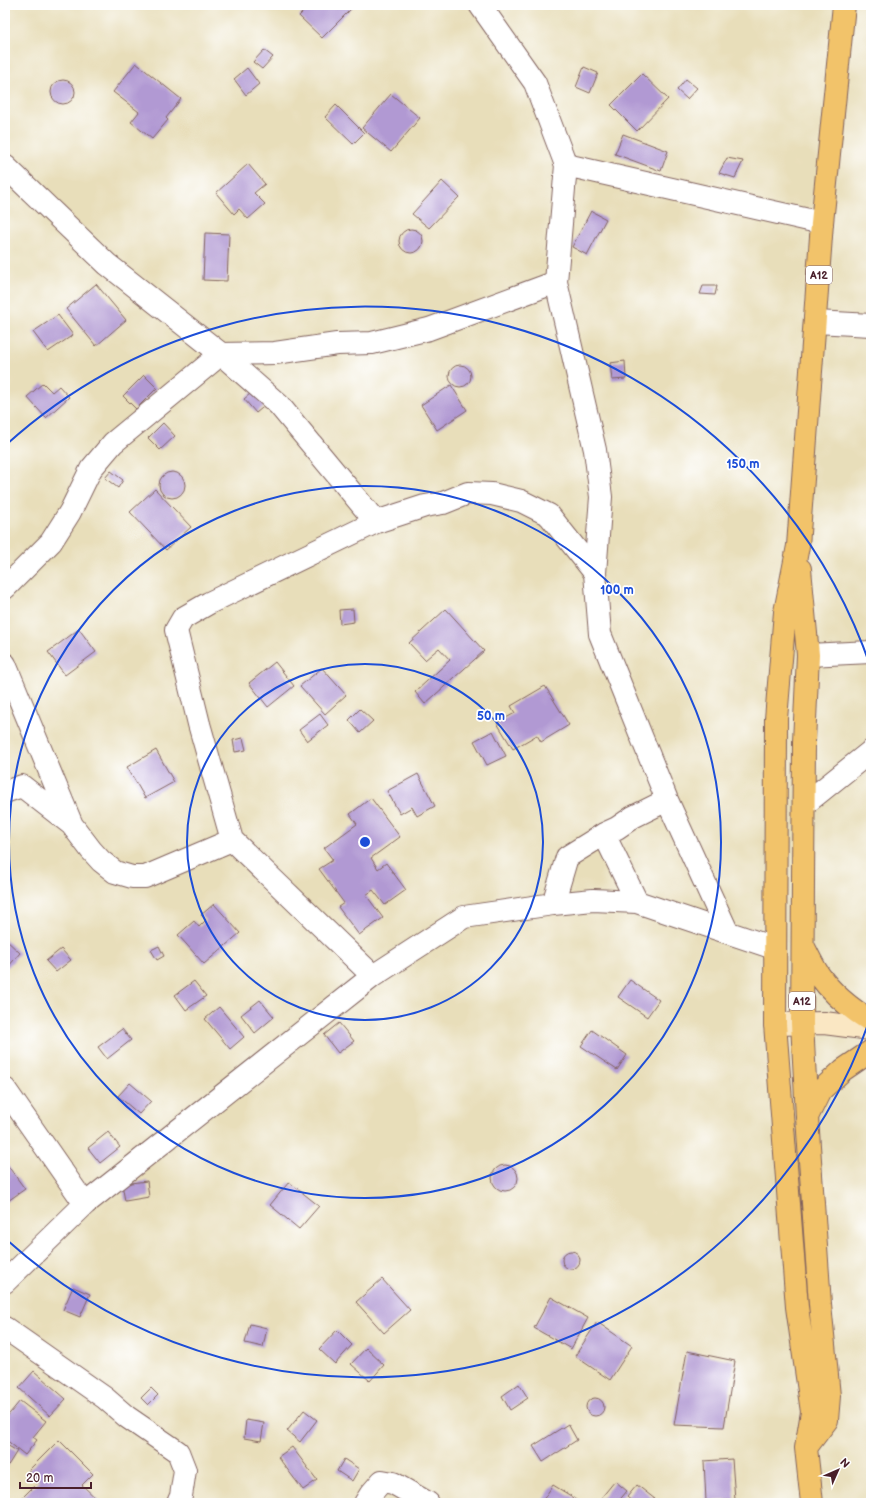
<svg xmlns="http://www.w3.org/2000/svg" width="876" height="1508" font-family="'Balsamiq Sans',sans-serif">
<style>
.building{fill:#b199d3}
.lines{fill:none;stroke-linecap:round;stroke-linejoin:round}
.street-casing{stroke:#81625d;stroke-width:24}
.secondary-casing{stroke:#81625d;stroke-width:24}
.primary-casing{stroke:#81625d;stroke-width:24}
.street{stroke:#fff;stroke-width:22}
.secondary{stroke:#fae7c3;stroke-width:22}
.primary{stroke:#f2c36a;stroke-width:22}
.ring{fill:none;stroke:#1d4ed8;stroke-width:2}
.labels{text-anchor:middle;dominant-baseline:central;stroke-width:3.5;stroke-linejoin:round;paint-order:stroke}
.shield{fill:#fff;stroke:#80626b;stroke-width:1}
.shield-label{font-size:11px;font-weight:bold;fill:#4a1f2b}
.centre{fill:#1d4ed8;stroke:#fff;stroke-width:2}
.ring-label{font-size:12px;text-anchor:middle;font-weight:bold;fill:#1d4ed8;stroke:#fff;stroke-width:3.5;stroke-linejoin:round;paint-order:stroke}
</style>
<rect width="100%" height="100%" fill="#fff"/>
<filter id="ink" filterUnits="userSpaceOnUse"><feTurbulence type="fractalNoise" baseFrequency=".025" numOctaves="2"/><feDisplacementMap in="SourceGraphic" scale="8" xChannelSelector="R" yChannelSelector="G"/><feConvolveMatrix kernelMatrix="1 2 1 2 8 2 1 2 1" color-interpolation-filters="sRGB"/></filter>
<filter id="wash" filterUnits="userSpaceOnUse"><feTurbulence type="fractalNoise" baseFrequency=".012" numOctaves="4" result="noise"/><feDisplacementMap in="SourceGraphic" scale="16" xChannelSelector="R" yChannelSelector="G"/><feGaussianBlur stdDeviation="0.9" result="paint"/><feColorMatrix in="noise" values="0 0 0 0 0 0 0 0 0 0 0 0 0 0 0 0 0 1.4 0 .05"/><feComposite in="paint" operator="in"/></filter>
<g filter="url(#wash)">
<rect width="100%" height="100%" fill="#e8deba"/>
<g id="blocks">
<path class="building" d="M310,5H355L322,38L299,16Z
M264,50L273,57L262,69L253,62Z
M136,63L181,99L166,118L168,120L152,139L131,122L139,112L113,92Z
M584,67L598,73L590,93L576,87Z
M247,68L259,84L246,95L234,79Z
M642,74L668,99L637,131L611,105Z
M686,79L697,88L687,99L677,90Z
M51 92a12 12 0 1 1 24 0a12 12 0 1 1-24 0Z
M391,94L420,118L391,152L362,128Z
M336,105L364,133L353,144L325,117Z
M623,134L668,151L661,171L615,154Z
M727,158L743,161L735,178L719,173Z
M248,164L265,184L254,193L265,204L248,219L239,209L234,214L216,193Z
M442,181L459,197L429,228L412,214Z
M591,211L606,219L587,255L572,247Z
M399 241a12 12 0 1 1 24 0a12 12 0 1 1-24 0Z
M205,233L229,234L227,281L203,280Z
M96,284L126,320L96,346L66,309Z
M703,286H717L715,295L700,294Z
M58,315L73,335L48,352L33,332Z
M625,361L626,379L612,380L610,363Z
M449 376a11 11 0 1 1 22 0a11 11 0 1 1-22 0Z
M144,375L157,388L136,409L123,396Z
M43,383L52,392L59,386L69,397L46,418L27,397Z
M451,385L467,410L437,430L421,405Z
M256,389L268,403L256,413L244,399Z
M163,423L175,436L160,450L148,438Z
M111,471L123,480L118,488L105,478Z
M159 485a13 13 0 1 1 26 0a13 13 0 1 1-26 0Z
M155,489L191,527L166,550L130,512Z
M353,609L354,622L340,624L339,610Z
M446,609L484,651L425,704L415,692L450,660L439,648L425,660L409,643Z
M79,629L96,652L65,675L48,652Z
M275,662L294,686L268,707L249,683Z
M322,668L346,695L325,714L300,686Z
M545,686L569,725L541,742L537,735L513,749L497,723L515,713L511,706Z
M360,709L373,721L360,733L349,720Z
M320,714L328,725L307,741L299,730Z
M493,731L506,756L487,765L474,741Z
M243,738L246,750L235,752L233,740Z
M156,750L174,782L145,798L127,767Z
M418,774L435,806L417,816L412,807L400,814L387,791Z
M371,798L400,837L371,858L378,869L386,863L406,890L385,905L373,890L366,895L383,918L359,935L338,907L344,903L319,869L333,860L324,848L357,824L350,814Z
M214,904L240,933L204,964L178,935L194,921L199,927L206,920L201,915Z
M5,939L20,953L8,967L5,964Z
M159,946L164,956L157,960L151,950Z
M61,949L71,960L56,972L46,961Z
M630,980L659,1000L647,1017L618,997Z
M194,981L206,996L186,1010L175,995Z
M260,1000L274,1017L255,1033L241,1015Z
M219,1007L244,1037L230,1049L205,1019Z
M339,1023L354,1041L338,1053L324,1035Z
M122,1029L131,1040L107,1059L98,1047Z
M592,1030L627,1055L617,1070L581,1046Z
M130,1083L151,1101L139,1114L118,1096Z
M108,1132L120,1147L100,1163L88,1148Z
M5,1162L25,1189L5,1203Z
M492 1178a13 13 0 1 1 26 0a13 13 0 1 1-26 0Z
M147,1181L149,1197L125,1201L122,1184Z
M289,1182L319,1206L299,1229L270,1205Z
M562 1260a9 9 0 1 1 18 0a9 9 0 1 1-18 0Z
M382,1279L410,1310L384,1333L356,1302Z
M73,1287L90,1294L80,1317L63,1310Z
M551,1297L588,1318L571,1349L534,1328Z
M597,1322L632,1346L610,1380L575,1356Z
M250,1324L267,1328L263,1347L245,1343Z
M337,1330L352,1345L335,1364L319,1349Z
M366,1348L384,1365L370,1381L351,1364Z
M687,1351L735,1361L724,1427L674,1425Z
M34,1371L66,1399L50,1416L19,1388Z
M519,1384L528,1398L510,1410L502,1396Z
M151,1388L158,1395L148,1405L141,1398Z
M586 1407a9 9 0 1 1 18 0a9 9 0 1 1-18 0Z
M20,1401L46,1421L33,1437L37,1440L25,1455L5,1439V1419Z
M304,1410L317,1420L300,1442L287,1431Z
M246,1420L264,1423L261,1441L244,1438Z
M568,1424L577,1440L543,1462L533,1446Z
M59,1440L93,1474L82,1485L101,1503H17L39,1481L28,1471Z
M5,1444L17,1451L7,1467L5,1466Z
M292,1447L317,1480L303,1490L278,1457Z
M344,1459L359,1469L352,1481L337,1471Z
M732,1459L735,1500L706,1501L704,1461Z
M615,1481L627,1491L617,1503H597Z
M553,1485L576,1499L574,1503H548L543,1500Z
M637,1485L660,1503H634L627,1497Z"/>
</g>
</g>
<g filter="url(#ink)">
<use href="#blocks" fill-opacity="0" stroke="#81625d" stroke-width="1"/>
<g class="lines">
<g class="street-casing">
<path id="street" d="M480,5L535,83L566,165L822,223
M5,166L107,264L221,354L275,353L337,344L372,343L429,329L556,282L566,165
M556,282L595,450L601,497L595,573L600,634L667,800L727,931
M816,322L871,325
M5,588L51,542L70,512L91,469L113,443L221,354L279,405L376,522
M808,655L871,652
M5,664L72,825L91,850L101,861L115,872L132,877H145L232,840L373,976
M5,792L22,786L71,824
M805,804L871,751
M604,834L637,902
M232,840L199,724L176,630L183,618L209,603L376,522L425,506L443,503L468,493L492,494L521,501L549,515L595,573
M553,904L567,857L604,834L617,828L633,817L667,800
M5,1089L85,1204
M5,1282L85,1204L373,976L464,917L553,904L593,900L637,902L774,948
M5,1328L105,1398L127,1417L178,1452L185,1470L181,1496L178,1503
M365,1503L370,1495L382,1481L393,1483L428,1503"/>
</g>
<g class="secondary-casing">
<path id="secondary" d="M775,1024L824,1023L871,1029"/>
</g>
<g class="primary-casing">
<path id="primary" d="M800,569L808,655L804,742L802,1023L807,1117L820,1304L829,1396L827,1420L808,1445
M803,945C808,955 813,966 819,975C833,995 851,1009 871,1021
M807,1117L820,1091L843,1070L871,1051
M812,1503L806,1448L812,1412L797,1307L775,1024L776,719L785,612L798,546L822,223L844,5"/>
</g>
<use href="#street" class="street"/>
<use href="#secondary" class="secondary"/>
<use href="#primary" class="primary"/>
</g>
</g>
<g class="ring">
<circle cx="365" cy="842" r="178"/>
<circle cx="365" cy="842" r="356"/>
<path d="M871 1016A535 535 0 0 1 7 1240M7 444A535 535 0 0 1 871 668"/>
</g>
<g class="labels">
<g class="shield">
<rect x="806" y="266" width="26" height="18" rx="3"/>
<rect x="789" y="992" width="26" height="18" rx="3"/>
</g>
<g class="shield-label">
<text x="819" y="275">A12</text>
<text x="802" y="1001">A12</text>
</g>
</g>
<circle cx="365" cy="842" r="6" class="centre"/>
<g class="ring-label">
<text x="743" y="468">150 m</text>
<text x="617" y="594">100 m</text>
<text x="491" y="720">50 m</text>
</g>
<rect width="876" height="1508" fill="none" stroke="#fff" stroke-width="20"/>
<g transform="translate(838 1470) rotate(45)" stroke="#ffffff" stroke-width="3" paint-order="stroke">
<path d="M0-3L7 15L0 10L-7 15Z" fill="#4a1f2b"/>
<text y="-6" font-size="11" font-weight="bold" text-anchor="middle" fill="#4a1f2b">N</text>
</g>
<path d="M20 1482v6h71v-6" fill="none" stroke="#4a1f2b" stroke-width="2"/>
<text x="26" y="1482" font-size="12" fill="#4a1f2b" stroke="#ffffff" stroke-width="3" paint-order="stroke">20 m</text>
</svg>
